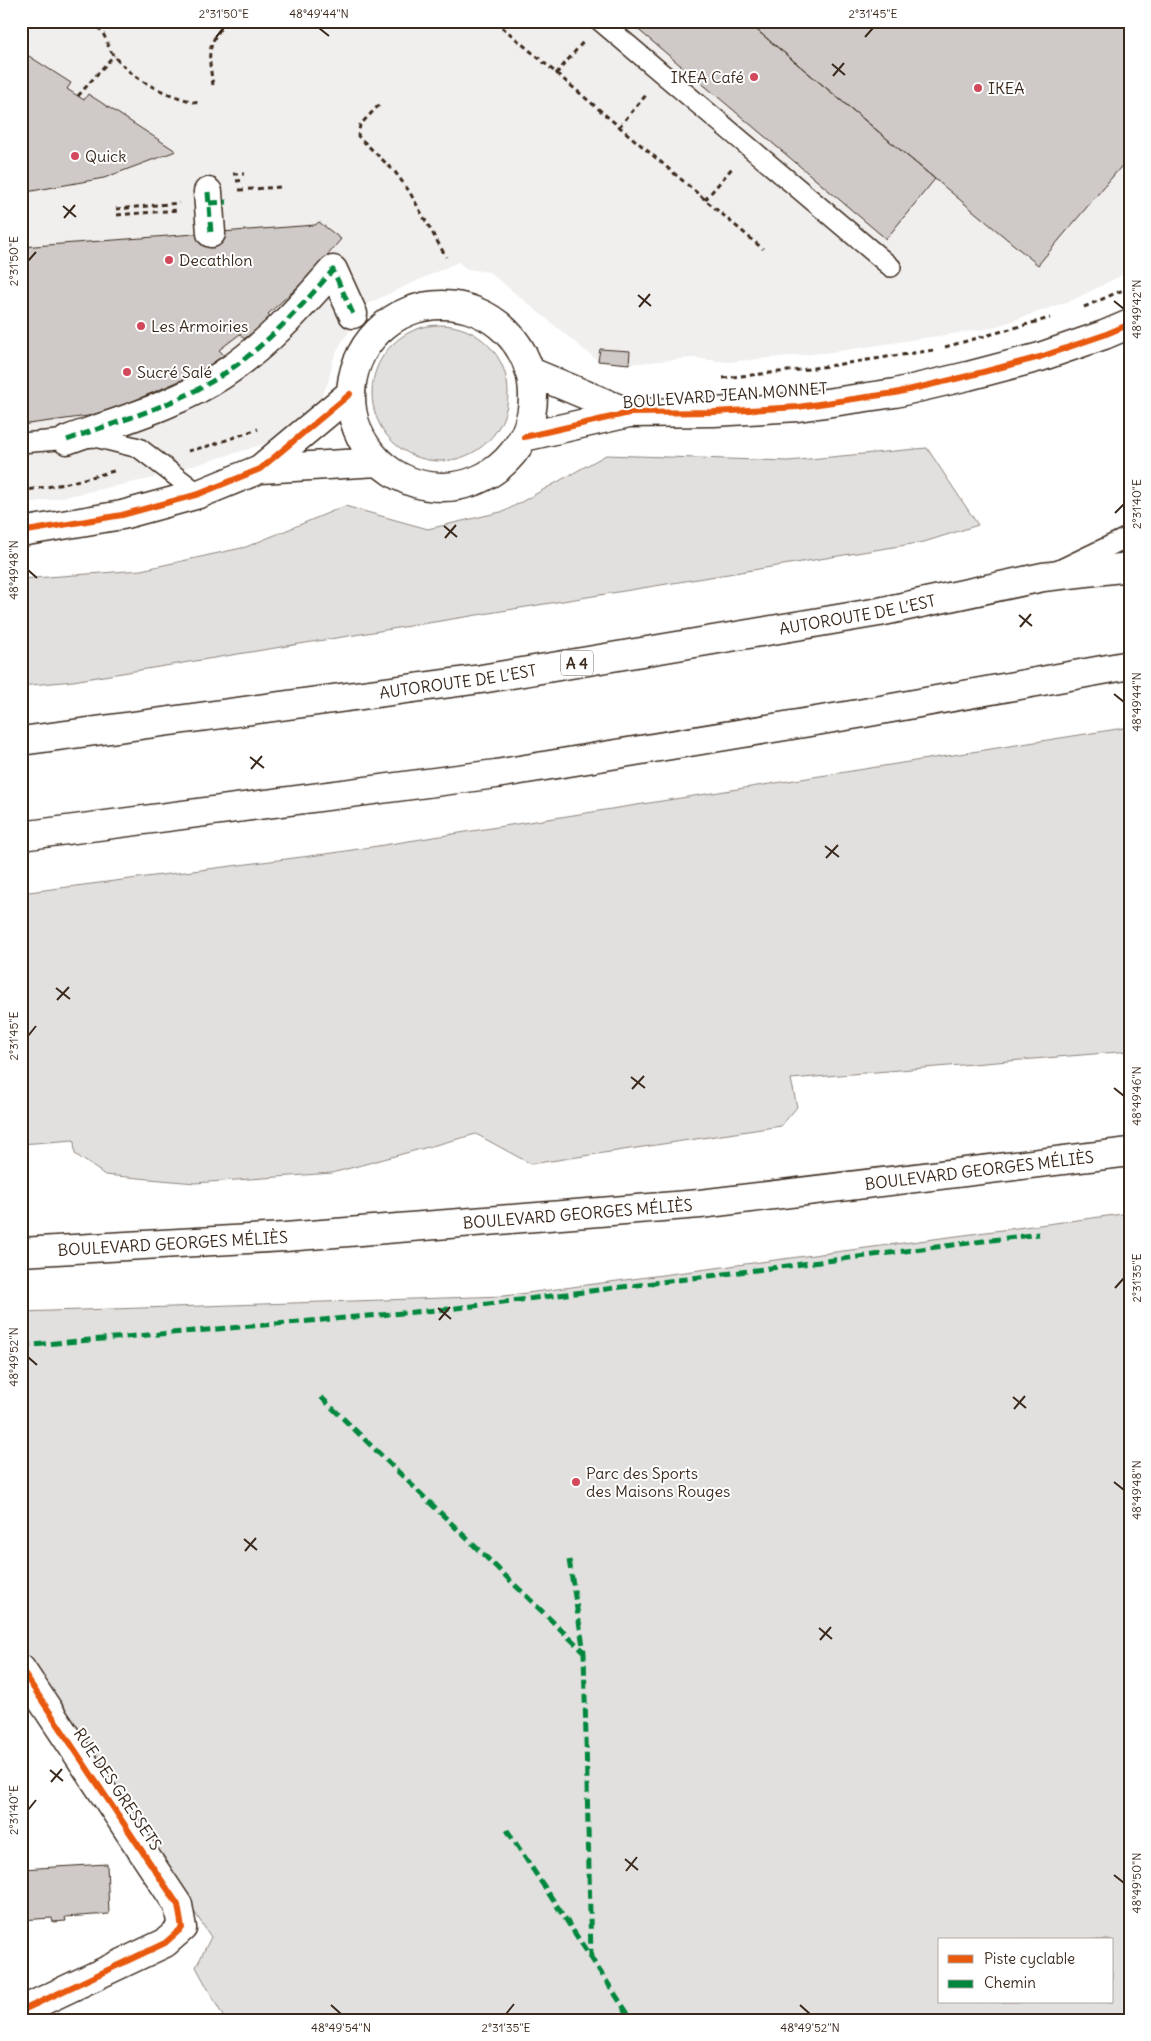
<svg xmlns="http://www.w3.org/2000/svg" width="1151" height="2041" font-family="Delius,sans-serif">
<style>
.built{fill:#f1efee}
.green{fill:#e2e0de;stroke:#8e857e;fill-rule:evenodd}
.building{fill:#cfcac7;stroke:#3b2a1e}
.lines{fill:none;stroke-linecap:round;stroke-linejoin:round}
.service-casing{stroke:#3b2a1e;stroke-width:22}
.pedestrian-casing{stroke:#3b2a1e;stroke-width:31}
.minor-casing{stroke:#3b2a1e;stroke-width:31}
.tertiary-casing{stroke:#3b2a1e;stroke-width:31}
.secondary-casing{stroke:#3b2a1e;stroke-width:31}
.motorway-casing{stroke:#3b2a1e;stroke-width:31}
.path{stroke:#3b2a1e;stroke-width:3;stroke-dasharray:5 4;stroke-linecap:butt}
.service{stroke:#fff;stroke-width:19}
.pedestrian{stroke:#fff;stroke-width:28}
.minor{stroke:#fff;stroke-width:28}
.tertiary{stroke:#fff;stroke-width:28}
.secondary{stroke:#fff;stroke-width:28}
.motorway{stroke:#fff;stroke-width:28}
.quiet{stroke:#00873e;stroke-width:5;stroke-dasharray:10 5;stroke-linecap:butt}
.cycleway-casing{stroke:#fff;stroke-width:9}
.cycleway{stroke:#e8590c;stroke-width:6}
.ticks{fill:none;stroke:#3b2a1e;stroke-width:2}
.poi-dot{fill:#d1495b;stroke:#fff;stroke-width:2}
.labels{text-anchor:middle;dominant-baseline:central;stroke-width:4;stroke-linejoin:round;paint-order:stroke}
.shield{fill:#fff;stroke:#766a62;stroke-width:1}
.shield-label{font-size:15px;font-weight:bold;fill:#3b2a1e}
.poi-label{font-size:16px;fill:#3b2a1e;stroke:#fff;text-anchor:start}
.street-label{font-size:16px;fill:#3b2a1e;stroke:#fff}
.neatline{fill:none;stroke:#3b2a1e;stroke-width:2}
.ticks-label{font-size:12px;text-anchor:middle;fill:#3b2a1e}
</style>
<rect width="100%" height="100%" fill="#fff"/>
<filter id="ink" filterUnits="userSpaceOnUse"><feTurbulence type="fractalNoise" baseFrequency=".02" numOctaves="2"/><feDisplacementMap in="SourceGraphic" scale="10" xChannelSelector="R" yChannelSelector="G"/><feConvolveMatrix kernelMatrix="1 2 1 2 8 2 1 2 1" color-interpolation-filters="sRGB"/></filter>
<g filter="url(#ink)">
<path class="built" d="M21,21H1130V271L1073,300L991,328L833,352L728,362L692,358L629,364V351L600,349L598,361L489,272L467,269L458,262L369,303L341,343L333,360L328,383L320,400L296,428L278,440L182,469L171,460L154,478L54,499L21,504Z"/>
<path class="green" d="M372 393a68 68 0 1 1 136 0a68 68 0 1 1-136 0Z
M927,448L978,525L924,542L73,681L21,686V579L141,570L246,547L345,506L428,529L505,511L606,455L788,461Z
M1130,727V1051L791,1079L797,1107L781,1126L531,1164L476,1134L332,1173L195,1183L105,1175L75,1154L74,1140L21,1144V893L333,853Z
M1130,1213V2020H225L196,1967L211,1937L21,1652V1312L504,1296ZM940,1940H1112V2002H940Z"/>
<path class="building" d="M628,21H746L935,179L886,239Z
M746,21H1130V156L1038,265Z
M21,51L71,83L67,89L84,100L88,94L176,151L104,178L21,193Z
M319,222L341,239L313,273L268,314L272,318L244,339L240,334L219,350L224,355L198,373L124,405L88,416L21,425V247L315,225Z
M600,349L630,351L629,364L598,361Z
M107,1864L109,1914L65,1917L66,1921L53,1922L52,1918L21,1920V1869Z"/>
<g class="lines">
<g class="service-casing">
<path id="service" d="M600,21L891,267
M21,443L95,437L139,448L199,494
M1059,570L1130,536"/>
</g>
<g class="pedestrian-casing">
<path id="pedestrian" d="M208,192L211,233
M67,440C118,421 175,406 222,375C265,347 300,308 333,270L353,314"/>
</g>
<g class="minor-casing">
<path id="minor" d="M21,1669L178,1905L182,1928L165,1943L21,2011"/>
</g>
<g class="tertiary-casing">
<path id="tertiary" d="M351 396a91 91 0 1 1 182 0a91 91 0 1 1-182 0Z
M531,372L629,413
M524,437L629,413L714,412L798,407L895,393L968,376L1040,357L1104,335L1130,324
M260,469L378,462
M21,532L122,515L199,494L260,469L350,394"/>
</g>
<g class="secondary-casing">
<g id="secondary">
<path id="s1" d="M21,1252L285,1237L700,1204L1130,1152"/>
</g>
</g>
<g class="motorway-casing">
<g id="motorway">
<path id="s2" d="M21,741L481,679L879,612L1043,577L1130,567"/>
<path d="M21,836L496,774L864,713L1130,665"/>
</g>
</g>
<path class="path" d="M91,21C108,33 104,42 114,56C137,84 167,95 201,104
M495,21L763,249
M556,74L583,42
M213,85C208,54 206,45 227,21
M78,96L114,55
M379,105L360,125L358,136L395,172L409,191L446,257
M619,127L646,95
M233,174H244
M236,181L245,180
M239,190L281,187
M705,200L732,168
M116,209L179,203
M117,215L178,210
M1084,307L1130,287
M945,347L1050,318
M723,378L808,369L934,350
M188,451L212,445L258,429
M21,491L64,484L114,471"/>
<use href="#service" class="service"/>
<use href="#pedestrian" class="pedestrian"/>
<use href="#minor" class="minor"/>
<use href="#tertiary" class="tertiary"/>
<use href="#secondary" class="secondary"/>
<use href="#motorway" class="motorway"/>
<path class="quiet" d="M208,192L211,233
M209,203L227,202
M67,440C118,421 175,406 222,375C265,347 300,308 333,270L353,314
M21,1346L449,1309L1039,1234
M321,1397L584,1652
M569,1560L584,1652L591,1957
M507,1830L632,2020"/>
<g class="cycleway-casing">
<path id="cycleway" d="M524,437L629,413L714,412L798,407L895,393L968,376L1040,357L1104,335L1130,324
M21,532L122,515L199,494L260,469L350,394
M21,1669L178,1905L182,1928L165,1943L21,2011"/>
</g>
<use href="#cycleway" class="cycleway"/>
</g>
</g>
<path class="ticks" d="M319,28L329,36M216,37L224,28M865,37L873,28M832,64L845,75M833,76L844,63M63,206L76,217M64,218L75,205M28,261L36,252M638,295L651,306M1114,301L1124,309M639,307L650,294M1115,513L1124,504M444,526L457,537M445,538L456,525M28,570L37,578M1019,615L1032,626M1020,627L1031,614M1114,694L1124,702M250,757L264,768M251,769L262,756M825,846L839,857M826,858L838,845M56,988L70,999M57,1000L69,987M28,1036L36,1026M631,1077L645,1088M1114,1088L1124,1096M632,1089L644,1076M1115,1288L1124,1278M438,1308L451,1319M439,1320L450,1307M28,1357L37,1365M1013,1397L1026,1408M1014,1409L1025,1396M1114,1482L1124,1490M244,1539L257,1550M245,1551L256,1538M819,1628L832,1639M820,1640L831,1627M50,1770L63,1781M51,1782L62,1769M28,1810L36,1800M625,1859L638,1870M626,1871L637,1857M1114,1875L1124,1883M331,2005L341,2014M800,2005L810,2014M506,2014L514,2004"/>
<g class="poi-dot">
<circle cx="754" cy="77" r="5"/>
<circle cx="978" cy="88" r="5"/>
<circle cx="75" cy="156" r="5"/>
<circle cx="169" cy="260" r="5"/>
<circle cx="141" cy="326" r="5"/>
<circle cx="127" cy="372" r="5"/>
<circle cx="576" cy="1482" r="5"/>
</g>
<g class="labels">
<rect class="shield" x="561" y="650.5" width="32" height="25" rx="4"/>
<g class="shield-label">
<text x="577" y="663">A 4</text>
</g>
<g class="poi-label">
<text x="744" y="77" text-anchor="end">IKEA Café</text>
<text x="988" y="88">IKEA</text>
<text x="85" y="156">Quick</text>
<text x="179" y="260">Decathlon</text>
<text x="151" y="326">Les Armoiries</text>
<text x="137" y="372">Sucré Salé</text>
<text x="586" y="1473">Parc des Sports<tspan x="586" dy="18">des Maisons Rouges</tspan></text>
</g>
<g class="street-label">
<text transform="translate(725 395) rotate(-4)">BOULEVARD JEAN MONNET</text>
<text stroke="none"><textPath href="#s2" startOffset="846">AUTOROUTE DE L’EST</textPath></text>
<text stroke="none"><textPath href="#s2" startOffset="441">AUTOROUTE DE L’EST</textPath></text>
<text stroke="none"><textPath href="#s1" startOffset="962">BOULEVARD GEORGES MÉLIÈS</textPath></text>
<text stroke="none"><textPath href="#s1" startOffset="558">BOULEVARD GEORGES MÉLIÈS</textPath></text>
<text stroke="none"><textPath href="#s1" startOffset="152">BOULEVARD GEORGES MÉLIÈS</textPath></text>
<text transform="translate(118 1789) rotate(56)">RUE DES GRESSETS</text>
</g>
</g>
<rect width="1151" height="2041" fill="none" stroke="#fff" stroke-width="55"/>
<rect x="938" y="1938" width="175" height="65" fill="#ffffff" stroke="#b1aaa5"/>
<rect x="948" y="1955" width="25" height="8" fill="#e8590c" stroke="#b1aaa5"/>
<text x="984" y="1964" font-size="15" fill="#3b2a1e">Piste cyclable</text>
<rect x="948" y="1980" width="25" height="8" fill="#00873e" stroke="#b1aaa5"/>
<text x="984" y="1988" font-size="15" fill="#3b2a1e">Chemin</text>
<rect x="28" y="28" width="1096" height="1986" class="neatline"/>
<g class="ticks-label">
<text x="224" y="18">2°31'50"E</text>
<text x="319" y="18">48°49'44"N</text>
<text x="873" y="18">2°31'45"E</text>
<text transform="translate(14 261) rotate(-90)" y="4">2°31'50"E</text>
<text transform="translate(1137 309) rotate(-90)" y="4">48°49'42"N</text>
<text transform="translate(1137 504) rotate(-90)" y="4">2°31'40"E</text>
<text transform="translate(14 570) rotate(-90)" y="4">48°49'48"N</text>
<text transform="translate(1137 702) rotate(-90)" y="4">48°49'44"N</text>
<text transform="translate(14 1036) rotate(-90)" y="4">2°31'45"E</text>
<text transform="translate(1137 1096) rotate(-90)" y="4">48°49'46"N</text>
<text transform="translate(1137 1278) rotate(-90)" y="4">2°31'35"E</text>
<text transform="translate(14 1357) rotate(-90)" y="4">48°49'52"N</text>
<text transform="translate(1137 1490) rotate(-90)" y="4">48°49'48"N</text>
<text transform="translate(14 1810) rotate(-90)" y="4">2°31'40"E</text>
<text transform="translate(1137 1883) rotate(-90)" y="4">48°49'50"N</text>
<text x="341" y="2032">48°49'54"N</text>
<text x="506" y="2032">2°31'35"E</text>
<text x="810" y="2032">48°49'52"N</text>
</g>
</svg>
